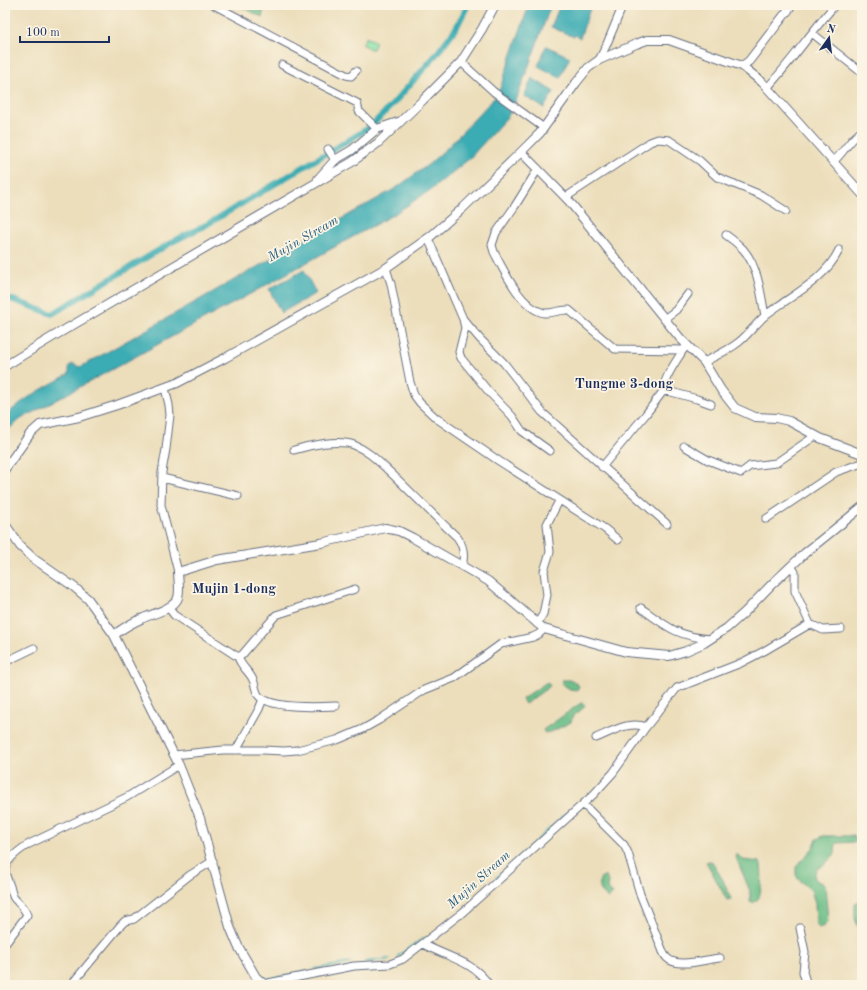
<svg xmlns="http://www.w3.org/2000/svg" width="867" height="990" font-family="'Old Standard TT',serif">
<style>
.green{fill:#8ae1a5;stroke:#528882}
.forest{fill:#6fbf8a;stroke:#457774}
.water{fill:#3aacb3;stroke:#2a6e88}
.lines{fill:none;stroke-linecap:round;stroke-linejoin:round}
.stream{stroke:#3aacb3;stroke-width:2}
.canal{stroke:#3aacb3;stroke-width:6}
.minor-casing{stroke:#646c7f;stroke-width:9}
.tertiary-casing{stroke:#646c7f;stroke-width:10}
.minor{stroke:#fff;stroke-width:7}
.tertiary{stroke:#fff;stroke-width:8}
.labels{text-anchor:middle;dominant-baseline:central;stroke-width:3.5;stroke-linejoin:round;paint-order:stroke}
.water-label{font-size:13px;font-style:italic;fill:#265b7c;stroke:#fcf5e5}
.quarter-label{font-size:14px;font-weight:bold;fill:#1b2f5e;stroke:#fcf5e5}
</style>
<rect width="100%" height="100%" fill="#fcf5e5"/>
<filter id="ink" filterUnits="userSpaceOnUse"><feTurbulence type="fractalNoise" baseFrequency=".025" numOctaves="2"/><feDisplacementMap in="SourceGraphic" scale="8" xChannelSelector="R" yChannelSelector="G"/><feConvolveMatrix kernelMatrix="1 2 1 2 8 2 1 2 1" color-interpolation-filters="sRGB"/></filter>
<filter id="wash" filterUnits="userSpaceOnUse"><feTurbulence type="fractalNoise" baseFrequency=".012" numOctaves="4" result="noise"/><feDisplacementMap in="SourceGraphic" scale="16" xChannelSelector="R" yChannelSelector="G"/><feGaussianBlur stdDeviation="0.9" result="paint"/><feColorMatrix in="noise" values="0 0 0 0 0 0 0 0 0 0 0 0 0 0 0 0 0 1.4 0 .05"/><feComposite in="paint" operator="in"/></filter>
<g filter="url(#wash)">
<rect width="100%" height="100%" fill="#ecdebb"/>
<path class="green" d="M366,37L376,42L373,49H370L362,44Z"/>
<path class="forest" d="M238,5H265L262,17Z
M562,680H572L579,686L577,690L570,689L562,684Z
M547,682L550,686L525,704L522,699Z
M581,703L585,705L579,712L573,715L571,722L553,731L545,733L543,730Z
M823,836H854L856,842L836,843L835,854L827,862L816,870L814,876L817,881L825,884L828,922L824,926L819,928L816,925L815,903L811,890L799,880L796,875V867L813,848L817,839Z
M735,855H738L743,860L760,862C763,868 762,893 758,899C758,899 753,903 753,903L750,901V891Z
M709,861H711L723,880L731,899L727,900L708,865L706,862Z
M606,876L608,882L607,889L613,894L608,898C600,893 599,888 600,879Z
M862,898V928L858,927L855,918V904Z"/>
<path class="water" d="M529,5H551L516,101L508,116L469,159L432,189L396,213L234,303L21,419L11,427L5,434C5,430 4,423 5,419C9,406 56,381 69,374V366L73,364L80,367L100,356L396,188L429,164L449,146L495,97L499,91Z
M560,5H579L590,9L580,38L575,35L574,37L551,27Z
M546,46L570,57L560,78L538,66Z
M532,78L554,92L544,108L524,96Z
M304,270L316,293L281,313L269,289Z"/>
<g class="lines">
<path class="stream" d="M496,878L569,811
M398,956L424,938
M365,962L390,959
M315,969L351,963
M266,980L306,971"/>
<path class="canal" d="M5,297L52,314L174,241L206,225L369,128L392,105L435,56L456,28L468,5"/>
</g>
</g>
<g filter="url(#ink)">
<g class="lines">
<g class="minor-casing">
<path id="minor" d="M214,5L346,75L351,76L356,71
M812,33L862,73
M599,60L606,46L623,5
M461,62L494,92L544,128
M282,65L357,103L359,111L377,129
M767,88C791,62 811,32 835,5
M328,149L335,160
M833,162C844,152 850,139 862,131
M538,169L515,206L496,233L492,245L494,252C504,271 521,308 544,313C553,314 560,309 569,310L615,349L683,350L687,346
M566,197L650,142L658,139L669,140L700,161L717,177L761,195L786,211
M726,235C732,239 738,244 743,249C758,266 761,294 765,316
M428,238L463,319L465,328L459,352L461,358L489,392L512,416L522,431L550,451
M386,268L391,284L410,382L414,395L420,403L436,418L499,461L605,529L618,540
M463,319L480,339L504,363L542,412L667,524
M664,319L676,310L688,294
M683,350C678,359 662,380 664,390L697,399L711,404
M704,362C716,356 729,350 739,342C749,334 757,322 767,314C792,295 825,280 839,250
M165,388L169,405L170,415L166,449L162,472L161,505L178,572
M684,446L708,460L741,473L750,466L776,463L815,436
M294,450C310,445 338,439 354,445C369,451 380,463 391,473C413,494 434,516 457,537C464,546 465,555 462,566
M602,467L646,414L664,390
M162,478L238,496
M766,519L836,472L862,463
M791,566L795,572V591L810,624L823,630L841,629
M168,607L174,615L238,657L242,655L276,615L355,589
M641,608C667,627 677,636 710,639
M537,624L543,614L547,595L544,571L550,552L547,524L559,501
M238,657C241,667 250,672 253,680C256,686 255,693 260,697C275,709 317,707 336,706
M5,662L34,648
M596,738C611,732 630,720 646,727
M236,750L259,709L263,699
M174,755L223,750H262L284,751L297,750L337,740L363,729L379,720L424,690L454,678L501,644L533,637L539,634L544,629
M583,804L624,845L628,853L640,894L662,949C663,952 665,956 667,958C678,969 705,959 720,958
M800,928L805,952L803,972L807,985
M5,944L27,915C24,907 19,904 14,898C12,895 11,890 10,886C8,882 6,876 5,871C5,860 21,849 29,844L127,797L179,765
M423,944C446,957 474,961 489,985
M263,984L354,966L390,964L403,959L463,912L593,795L613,773L646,727L677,688L741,663L764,651L810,624
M71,985L120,926L125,921L134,919L190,875L213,861"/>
</g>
<g class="tertiary-casing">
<path id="tertiary" d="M742,66L749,61L792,5
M521,152L569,201L680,338L704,362L721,390L735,408L755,417L776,418L789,421L820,438L862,454
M318,179L335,160L352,150L377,129L398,122
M5,366L54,336L352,162L378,143L423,100L461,62L482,29L495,5
M5,469L30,434L40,425L79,417L117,405L177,383L225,358L386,268L431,236L463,208L521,152L540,133L576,83L588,68L599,60L636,44L647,40H669L742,66L762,82L862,194
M5,524L20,546L34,559L74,587L88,599L114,635L179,765L200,818L230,927L238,946L256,977L265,985
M114,635C122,629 131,623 141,619C151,614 171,610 177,600C181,593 178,580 178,572L217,560L321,543L385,528L399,531L413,538L488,581L544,629L626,652L669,656L686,651L704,643L727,628L745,612L772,584L805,553L862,507"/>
</g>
<use href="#minor" class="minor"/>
<use href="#tertiary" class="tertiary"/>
</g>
</g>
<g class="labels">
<g class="water-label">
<text transform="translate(303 239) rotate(-30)">Mujin Stream</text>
<text transform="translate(479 880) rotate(-42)">Mujin Stream</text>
</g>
<g class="quarter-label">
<text x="624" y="384">Tungme 3-dong</text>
<text x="234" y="589">Mujin 1-dong</text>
</g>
</g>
<rect width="867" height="990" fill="none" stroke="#fcf5e5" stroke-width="20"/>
<g transform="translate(829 38) rotate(14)" stroke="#fcf5e5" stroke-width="3" paint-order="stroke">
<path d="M0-3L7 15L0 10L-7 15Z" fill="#1b2f5e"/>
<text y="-6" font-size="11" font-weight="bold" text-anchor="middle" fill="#1b2f5e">N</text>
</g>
<path d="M20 36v6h89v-6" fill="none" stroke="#1b2f5e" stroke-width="2"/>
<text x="26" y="36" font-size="12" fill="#1b2f5e" stroke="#fcf5e5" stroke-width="3" paint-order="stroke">100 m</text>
</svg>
